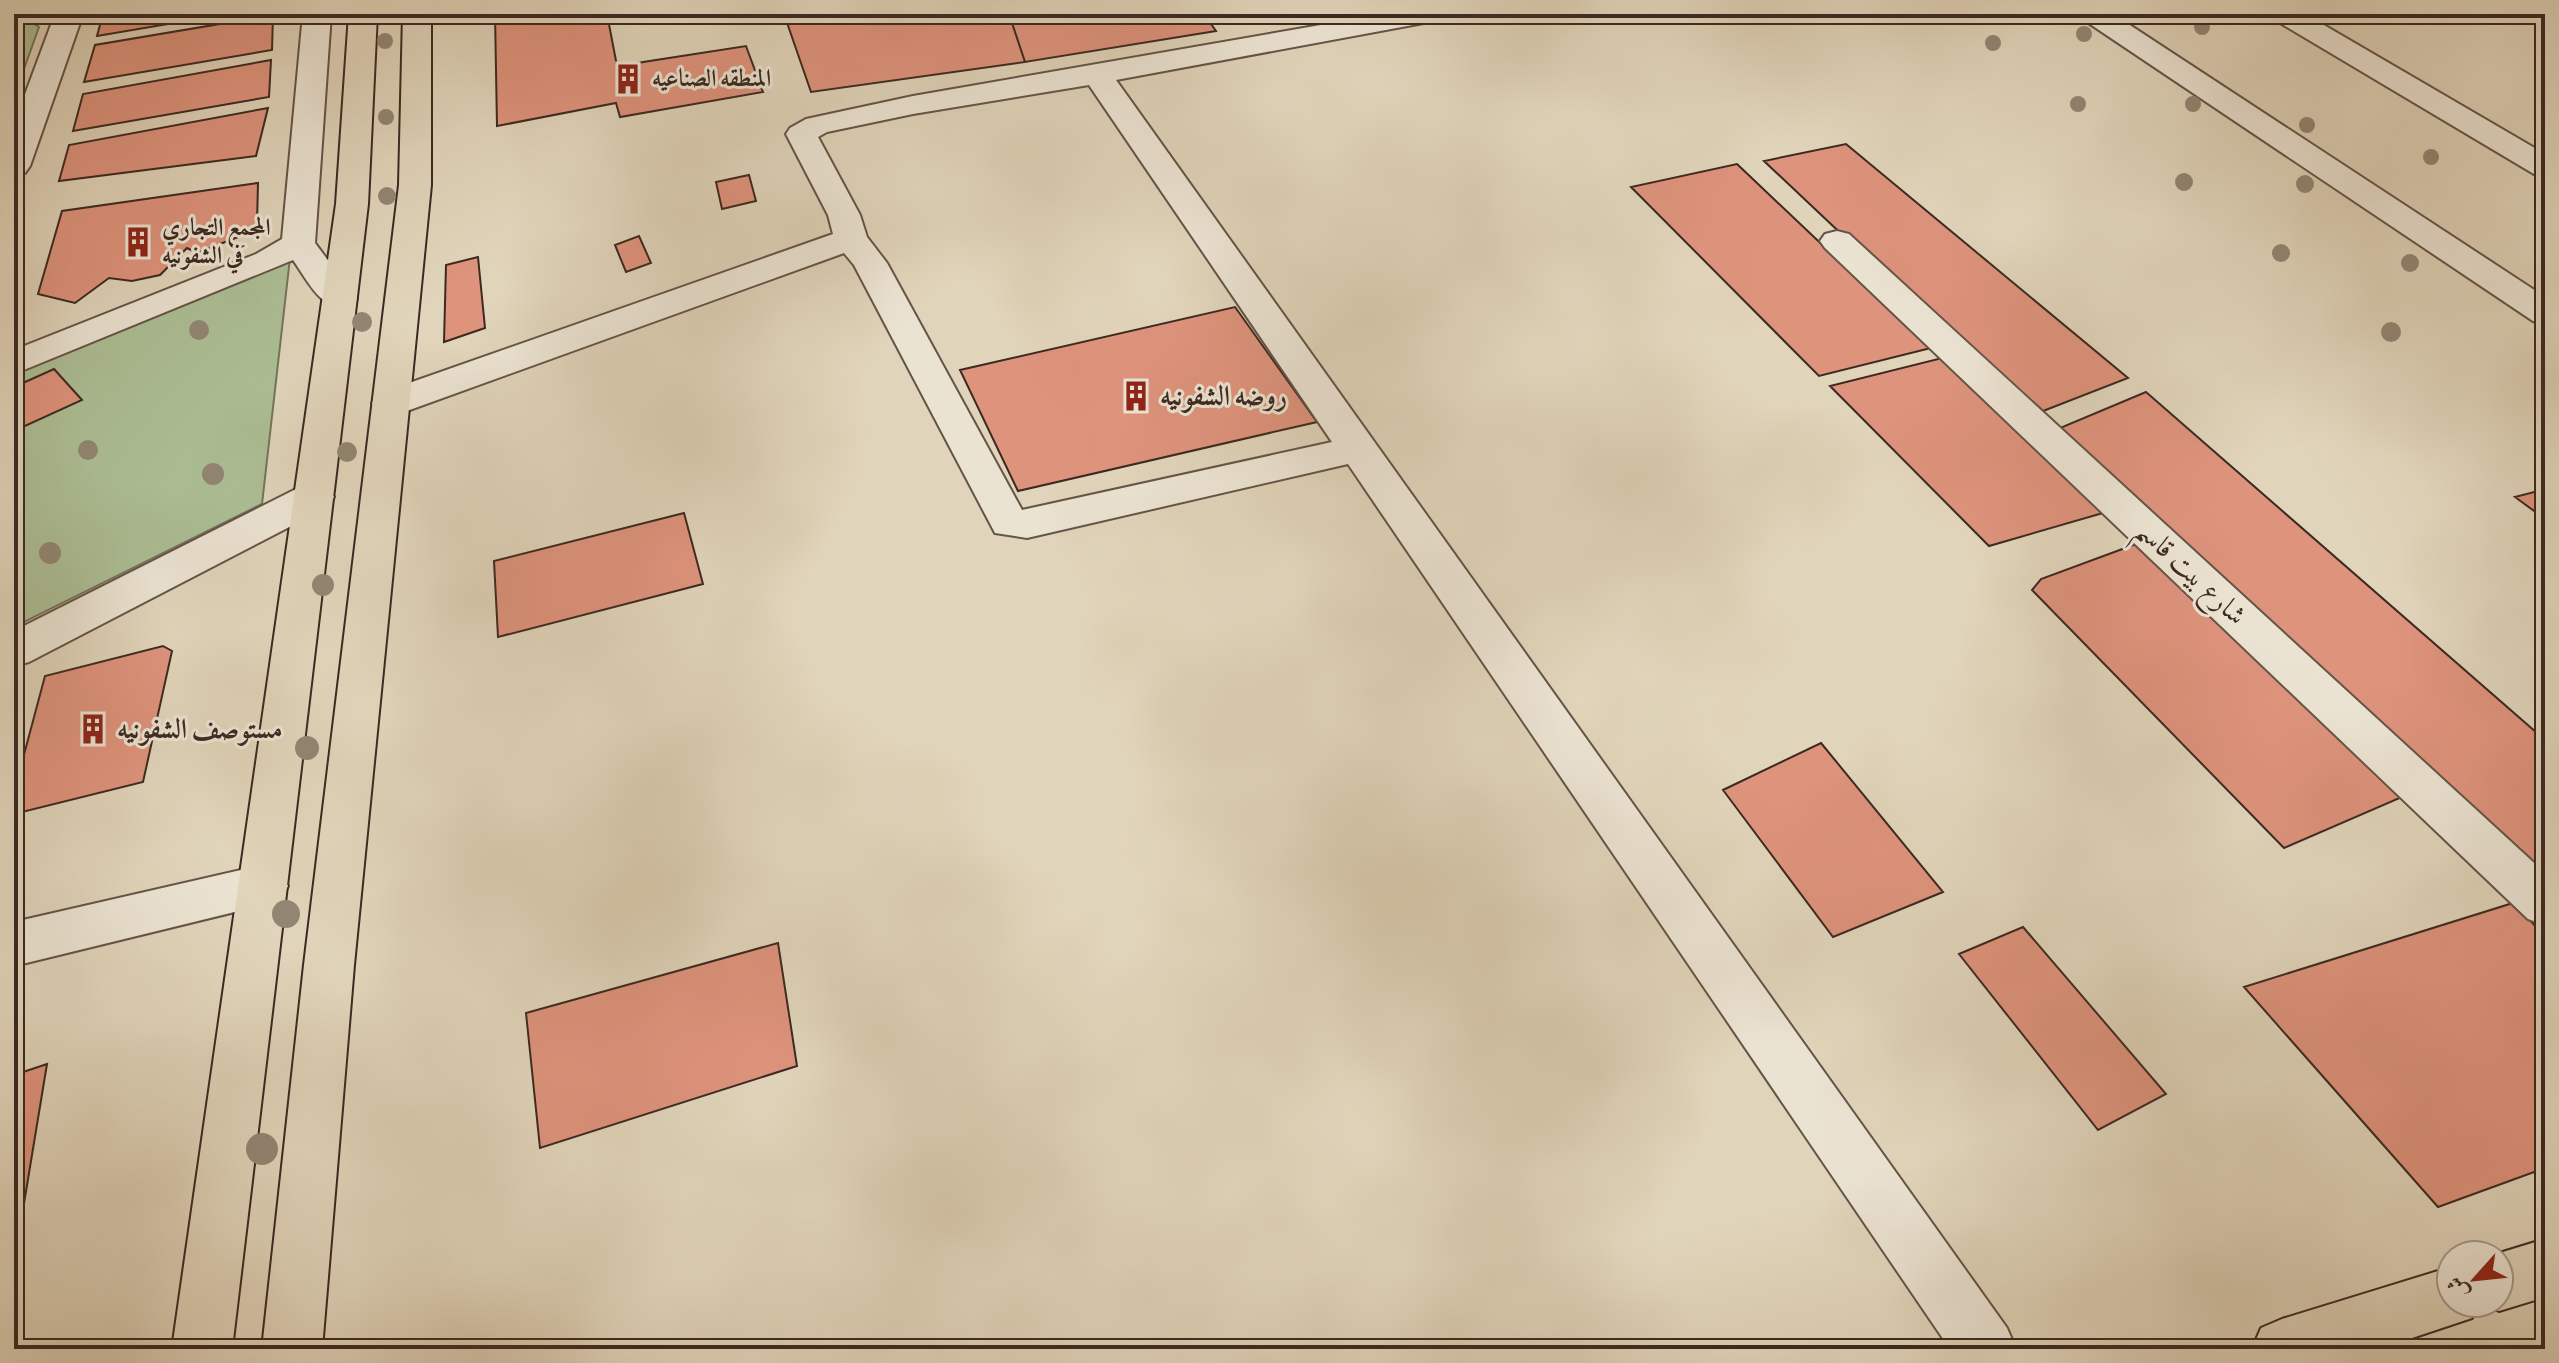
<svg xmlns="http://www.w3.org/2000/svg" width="2559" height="1363" font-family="'Libre Bodoni',Amiri,serif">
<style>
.green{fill:#acbe95;stroke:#74745c;stroke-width:2}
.building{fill:#de937c;stroke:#3c2922;stroke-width:2}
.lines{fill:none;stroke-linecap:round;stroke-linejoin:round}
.minor-casing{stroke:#655448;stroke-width:4}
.major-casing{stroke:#3c2922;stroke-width:4}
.minor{fill:#ebe3d2;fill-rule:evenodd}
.major{fill:#e0d4ba;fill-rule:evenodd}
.tree{fill:#928673}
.labels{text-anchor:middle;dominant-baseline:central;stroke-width:6;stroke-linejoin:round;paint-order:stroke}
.far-poi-label{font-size:24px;font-weight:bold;fill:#3c2922;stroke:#ebe3d2;text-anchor:start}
.poi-label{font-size:28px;font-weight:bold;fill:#3c2922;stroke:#ebe3d2;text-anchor:start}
.street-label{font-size:28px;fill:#3c2922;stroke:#ebe3d2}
</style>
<rect width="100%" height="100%" fill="#e0d4ba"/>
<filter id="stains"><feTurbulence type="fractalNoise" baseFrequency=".0025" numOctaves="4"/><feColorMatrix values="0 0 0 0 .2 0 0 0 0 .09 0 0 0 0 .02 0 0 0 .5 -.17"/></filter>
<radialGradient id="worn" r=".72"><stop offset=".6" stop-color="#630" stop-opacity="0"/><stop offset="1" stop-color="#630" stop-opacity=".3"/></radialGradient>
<path class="green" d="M31,22L39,27L14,97V23Z
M290,258L262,504L14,627V374Z"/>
<path class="building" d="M103,14H227L97,36Z
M495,14H607L617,66L746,46L763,92L620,117L616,103L497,126Z
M784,14H1009L1025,62L811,92Z
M1009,14H1204L1216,31L1025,62Z
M273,15L272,50L84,82L95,45Z
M271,60L269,97L73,131L83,94Z
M268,108L256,156L59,181L69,145Z
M1846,144L2128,378L2043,411L1834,227L1764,161Z
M1737,164L1931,348L1819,376L1631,187Z
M749,175L756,201L722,209L716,182Z
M258,183L257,224L238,237L197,253L187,248L160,275L132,281L109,278L75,303L38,294L62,211Z
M639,236L651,263L626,272L615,245Z
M478,257L485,328L444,342L446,265Z
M1235,307L1317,422L1018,491L960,370Z
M1942,358L2103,513L1989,546L1830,386Z
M54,369L82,400L14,431V387Z
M2146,392L2545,740V864L2540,866L2527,859L2060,428Z
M2542,490L2545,492V519L2515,497Z
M684,513L703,584L498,637L494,561Z
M2136,544L2402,797L2284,848L2032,590L2041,579Z
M163,646L172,651L143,782L14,814V792L45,676Z
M1821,743L1943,892L1833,937L1723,790Z
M2513,903L2545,936V1168L2438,1207L2244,987Z
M2023,927L2166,1094L2098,1130L1959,954Z
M778,943L797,1066L540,1148L526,1013Z
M47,1064L14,1264V1075Z"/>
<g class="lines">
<g class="minor-casing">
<path id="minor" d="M55,14H83L30,166L25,173L14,175V124Z
M303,14H331L315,243L357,299L352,306C322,314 309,282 293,260L14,374V350L256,254L282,239Z
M1384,14H1443L1439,20L1429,22L1116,80L2007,1328L2016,1349H1950L1348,464L1027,538L995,533L854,265L844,253L404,412L391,415L378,412L372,403L378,394L833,234L828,215L786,134L790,128L806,119L913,96ZM1089,85L1332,442L1022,510L887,263L867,237L860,215L818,137L827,132L913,114Z
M2080,14H2113L2545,297V324L2533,321L2084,20Z
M2271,14H2305L2545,154V176L2534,174L2275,20Z
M1837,231L1849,234L2545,873V925L2528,919L1825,248L1820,241L1825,234Z
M314,483L328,487L334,497L328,507L29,662L14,666V631L300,487Z
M263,865L280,871L288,886L280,901L14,966V922Z"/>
</g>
<g class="major-casing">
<path id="major" d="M349,14H377L368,204L232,1349H172L336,204Z
M403,14H431V185L354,965L322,1349H262L304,965L399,185Z
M2545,1239V1297L2499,1311L2479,1303H2499V1255H2493Z
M2451,1267V1303H2478L2472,1318L2379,1349H2252L2261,1328L2282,1319Z"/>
</g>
<use href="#minor" class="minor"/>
<use href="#major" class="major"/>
</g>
<g class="tree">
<circle cx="2202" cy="27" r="8"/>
<circle cx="2084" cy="34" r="8"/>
<circle cx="385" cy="41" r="8"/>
<circle cx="1993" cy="43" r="8"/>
<circle cx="2078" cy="104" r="8"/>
<circle cx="2193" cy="104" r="8"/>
<circle cx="386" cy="117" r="8"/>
<circle cx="2307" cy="125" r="8"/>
<circle cx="2431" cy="157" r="8"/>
<circle cx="2184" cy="182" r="9"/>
<circle cx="2305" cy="184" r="9"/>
<circle cx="387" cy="196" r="9"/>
<circle cx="2281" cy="253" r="9"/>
<circle cx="2410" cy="263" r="9"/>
<circle cx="362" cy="322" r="10"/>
<circle cx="199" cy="330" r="10"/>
<circle cx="2391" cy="332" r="10"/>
<circle cx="88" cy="450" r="10"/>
<circle cx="347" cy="452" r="10"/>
<circle cx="213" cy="474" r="11"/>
<circle cx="50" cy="553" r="11"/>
<circle cx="323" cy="585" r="11"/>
<circle cx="307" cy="748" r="12"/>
<circle cx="286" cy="914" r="14"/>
<circle cx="262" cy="1149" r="16"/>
</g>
<defs>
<g id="building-bare" transform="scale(2.4)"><path d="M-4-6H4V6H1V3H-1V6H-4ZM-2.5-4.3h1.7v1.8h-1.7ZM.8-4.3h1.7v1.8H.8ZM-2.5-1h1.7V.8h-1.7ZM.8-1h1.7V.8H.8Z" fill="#8f2418" stroke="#ebe3d2" stroke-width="2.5" paint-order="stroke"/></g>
</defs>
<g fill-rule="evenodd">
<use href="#building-bare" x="628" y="79"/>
<use href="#building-bare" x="138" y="242"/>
<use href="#building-bare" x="1136" y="396"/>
<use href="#building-bare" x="93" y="729"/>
</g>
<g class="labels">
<g class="far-poi-label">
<text x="652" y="79">المنطقه الصناعيه</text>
<text x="162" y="228">المجمع التجاري<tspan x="162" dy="28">في الشفونيه</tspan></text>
</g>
<g class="poi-label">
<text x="1160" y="396">روضه الشفونيه</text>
<text x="117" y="729">مستوصف الشفونيه</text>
</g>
<g class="street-label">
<text transform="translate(2191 573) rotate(43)">شارع بيت قاسم</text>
</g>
</g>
<rect width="2559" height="1363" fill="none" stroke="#e0d4ba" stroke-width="48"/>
<rect x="16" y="16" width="2527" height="1331" fill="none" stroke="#3c2922" stroke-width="4"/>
<rect x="24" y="24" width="2511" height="1315" fill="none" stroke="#3c2922" stroke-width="2"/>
<g transform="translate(2475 1279) rotate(243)"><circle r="38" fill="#ebe3d2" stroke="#a5998c" stroke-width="2"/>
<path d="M0-6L14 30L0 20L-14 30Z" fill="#8f2418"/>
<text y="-12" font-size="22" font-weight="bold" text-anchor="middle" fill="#3c2922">ش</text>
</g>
<rect width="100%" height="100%" filter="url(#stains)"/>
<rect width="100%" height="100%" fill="url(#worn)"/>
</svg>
